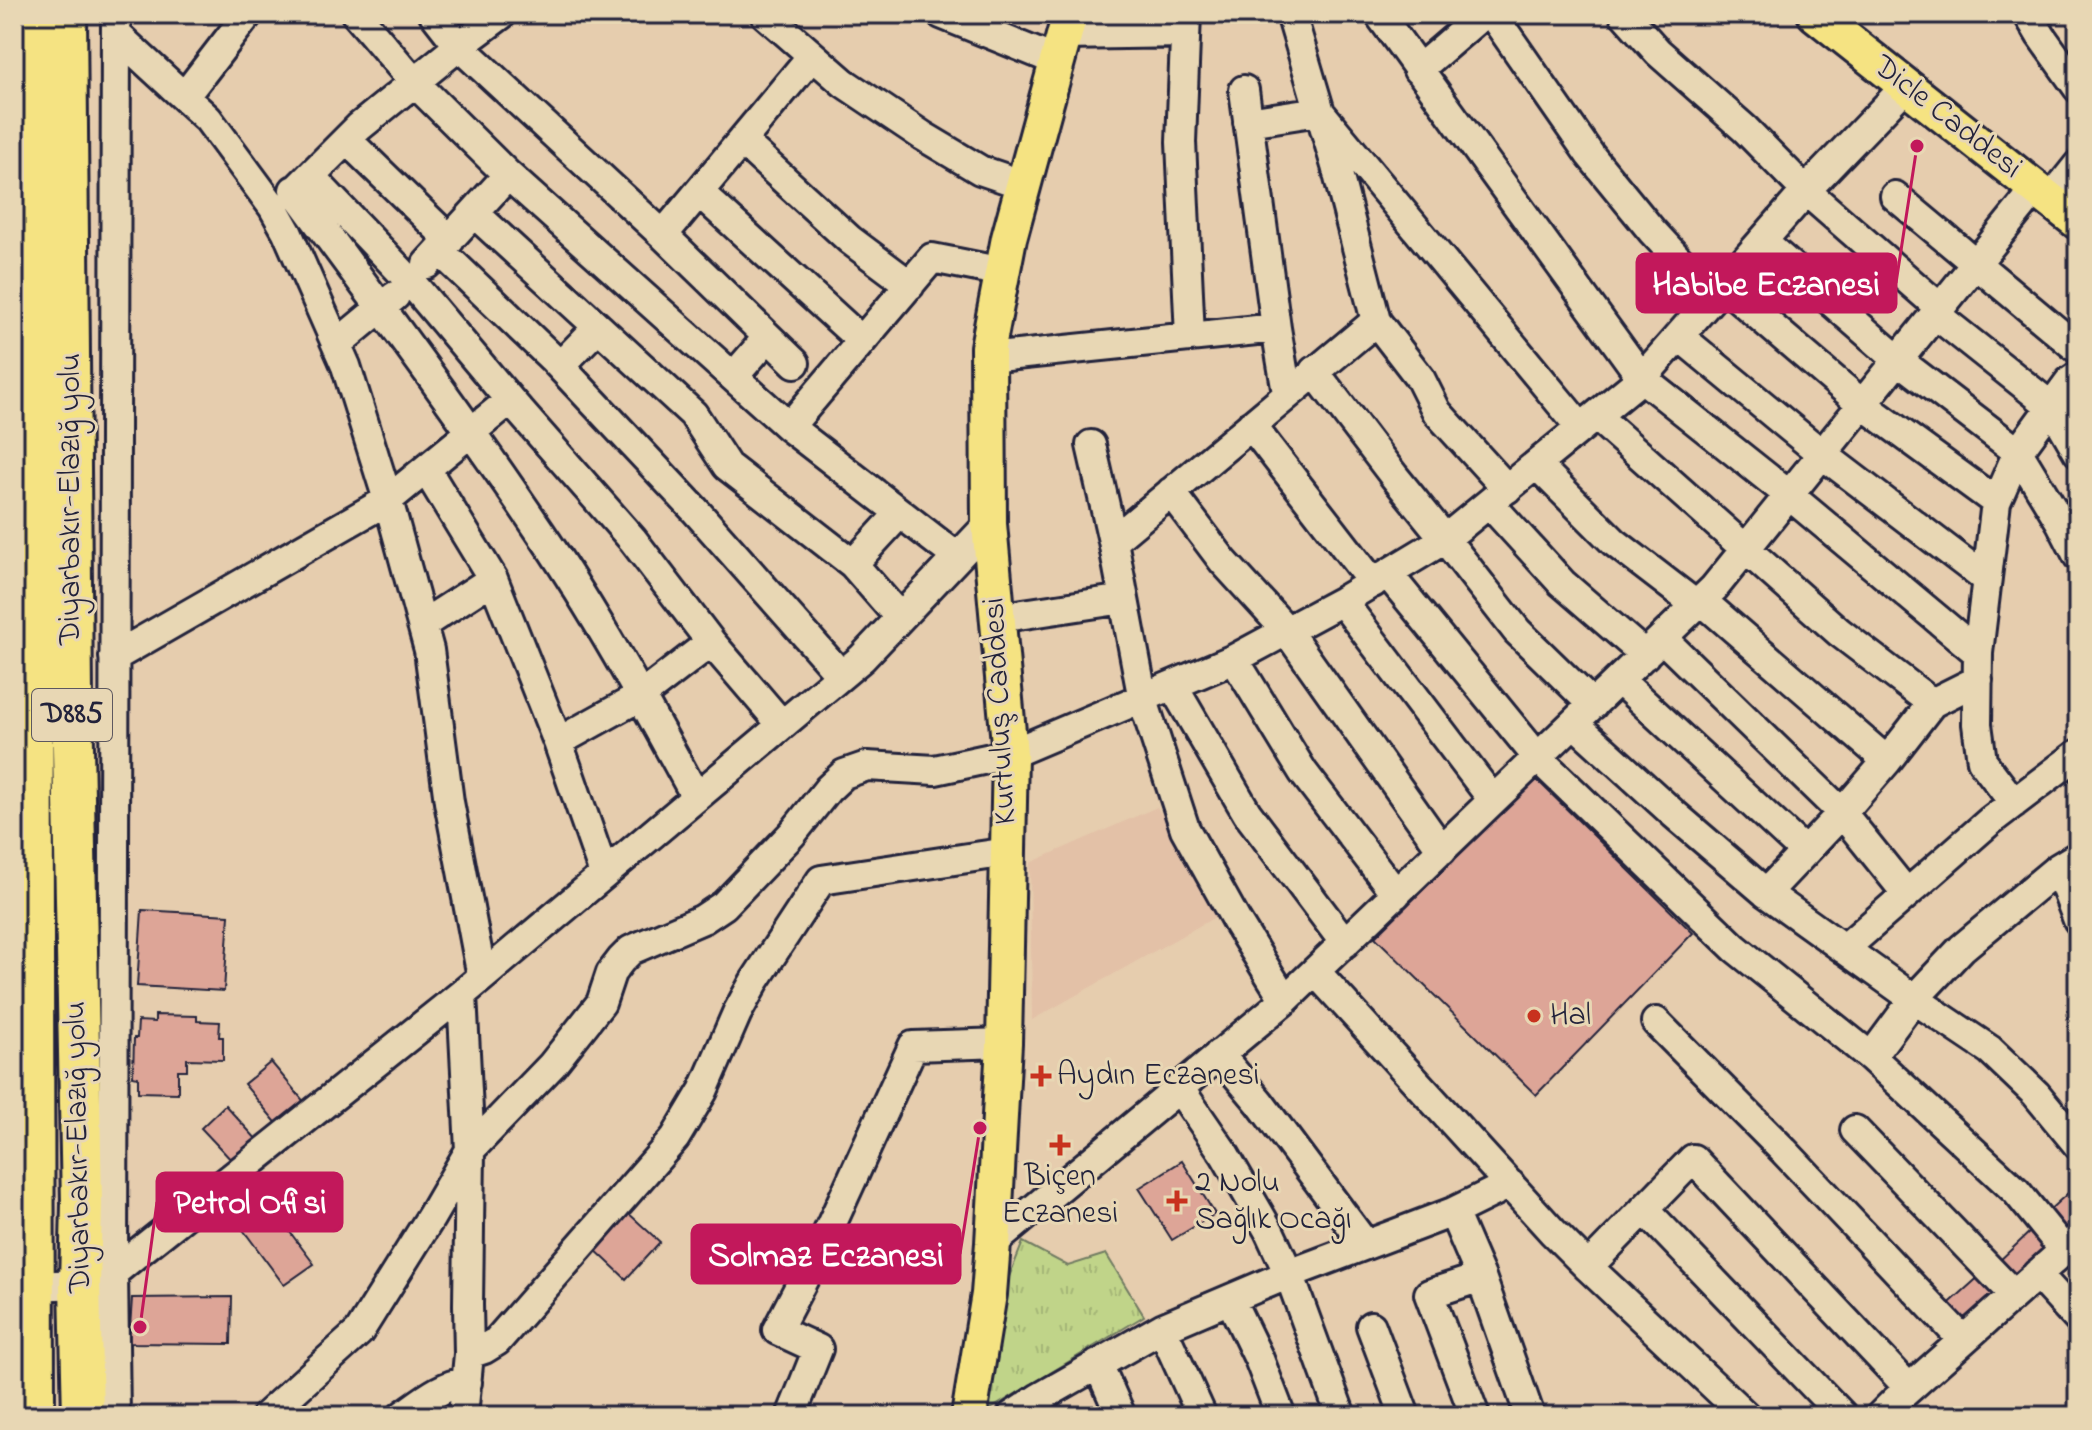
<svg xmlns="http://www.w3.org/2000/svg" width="2092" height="1430" font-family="'Indie Flower',sans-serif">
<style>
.built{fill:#e3c1a7}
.park{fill:url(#park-tufts);stroke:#717b62;stroke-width:2}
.building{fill:#dda597;stroke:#22223b;stroke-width:2}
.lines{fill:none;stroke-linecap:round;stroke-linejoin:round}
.minor-casing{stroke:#22223b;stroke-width:34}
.major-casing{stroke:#22223b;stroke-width:40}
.highway-casing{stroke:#22223b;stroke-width:46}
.minor{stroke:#e8d7b4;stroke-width:28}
.major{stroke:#f5e382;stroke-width:34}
.highway{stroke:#f5e382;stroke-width:40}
.poi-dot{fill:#c8321e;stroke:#e8d7b4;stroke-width:3}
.labels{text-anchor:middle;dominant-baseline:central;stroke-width:6;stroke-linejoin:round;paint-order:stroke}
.shield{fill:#e8d7b4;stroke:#5d585f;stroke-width:2}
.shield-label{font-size:30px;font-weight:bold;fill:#22223b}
.street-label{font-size:32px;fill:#22223b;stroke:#e8d7b4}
.poi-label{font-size:32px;fill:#22223b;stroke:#e8d7b4;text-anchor:start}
.leader{fill:none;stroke:#c2185b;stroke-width:3}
.callout-dot{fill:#c2185b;stroke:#e8d7b4;stroke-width:3}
.callout{fill:#c2185b;stroke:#c2185b;stroke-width:3}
.callout-label{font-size:34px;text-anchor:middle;font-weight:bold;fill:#fff}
</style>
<defs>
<pattern id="park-tufts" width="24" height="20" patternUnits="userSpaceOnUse" patternTransform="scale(2)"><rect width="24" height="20" fill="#c0d489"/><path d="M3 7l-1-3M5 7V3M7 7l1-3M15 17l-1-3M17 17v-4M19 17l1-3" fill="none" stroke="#a5b677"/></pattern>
</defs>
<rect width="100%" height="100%" fill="#e6cdae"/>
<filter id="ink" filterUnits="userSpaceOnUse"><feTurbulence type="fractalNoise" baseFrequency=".0125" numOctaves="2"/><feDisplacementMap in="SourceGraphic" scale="16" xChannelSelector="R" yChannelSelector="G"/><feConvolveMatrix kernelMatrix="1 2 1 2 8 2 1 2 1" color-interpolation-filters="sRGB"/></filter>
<g filter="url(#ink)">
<path class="built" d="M1157,807L1224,912L1032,1020L1030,863Z"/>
<path class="park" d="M1023,1242L1068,1266L1106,1254L1144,1316L989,1410L1009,1277Z"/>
<path class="building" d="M1536,779L1693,933L1536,1095L1375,937Z
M142,910L229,915L224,991L137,986Z
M155,1015L197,1016V1021L220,1022L219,1037H223V1060L187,1059V1070H178V1093L138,1092V1077L133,1076L134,1038H137L138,1021L155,1022Z
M271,1062L306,1104L279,1126L244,1084Z
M225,1105L259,1142L235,1164L201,1128Z
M1182,1161L1215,1214L1172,1240L1139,1188Z
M2078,1184V1228L2069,1236L2047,1212Z
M256,1187L314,1264L284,1285L227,1208Z
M626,1211L660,1242L626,1279L593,1248Z
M2033,1229L2054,1252L2018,1286L1997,1263Z
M1982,1274L2004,1298L1965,1333L1943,1309Z
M232,1297L231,1344L129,1343L132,1298Z"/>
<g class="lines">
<g class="minor-casing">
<path id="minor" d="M356,14L414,82L508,175L789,427L957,557
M434,14L459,46L663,235L795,363
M765,14L844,83L923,136L980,170L1024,185
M941,14L1057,61
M1186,14L1181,142L1190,337
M1379,14L1642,378L1789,495L1978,653
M1492,14L1590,155L1652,231L1713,297
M1624,14L1658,52L1745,129L1806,191L1940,308
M2028,14L2041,36L2078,88
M117,35L208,119L273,207L287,232L346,366L388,500L429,650L449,802L482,977
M1064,35L1185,33
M1418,70L1483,14
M184,97L248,14
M1248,122L1319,111L1581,428
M347,140L450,240
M742,141L850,240L910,285
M311,177L410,281L510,400L633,540L711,642L782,725
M299,187L359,127L459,46L502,14
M294,190C382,309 471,428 553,551C605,630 651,714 696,797
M699,192L862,341
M1895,196L2078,349
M2050,200L2078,165
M474,213L693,414L727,466L853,564L900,618
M663,235L812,56
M1762,241L1898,360L2018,452L2061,523L2078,556
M440,251L553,359L695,510L841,675
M427,264L508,175
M1723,285L1862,404L1996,502
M1935,314L2052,407L2078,452
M1376,321L1420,378L1437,412L1507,489
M1276,328L1287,393
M1679,336L1822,454L1986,579
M337,344L395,296
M988,358L1276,328L1244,90
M560,366L598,327
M1314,371L1394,476L1445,539L1517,631L1593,705
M734,376L768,337
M1251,425L1373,583
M789,427L932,258L1003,272
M1091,445L1113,541L1376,321L1336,166L1291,14
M1537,465L1614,542L1696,605
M426,469L493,579L558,742L604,874
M1171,492L1223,561L1287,631L1442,850
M1490,504L1562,583L1645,655
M1113,541L1143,700L1185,829L1237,922L1285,1000
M853,564L900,513
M1388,574L1538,758L1735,948L1871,1057L2016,1191L2064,1250
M1701,600L1887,761
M1342,601L1493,800
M997,618L1124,599
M422,625L493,579
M1662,638L1842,813L1907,894
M114,657L388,500L510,400
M1234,659L1303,772L1396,894
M1619,680L1804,851
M1173,686L1247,813L1345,943
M1932,703L1978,680
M1574,723L1674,814L1766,893L1842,813L1887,761L1932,703L1839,632L1596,416
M558,742L641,696L711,642
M2014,803L1982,761L1977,724L1978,653L1996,502L2018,452L2069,382L2078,376
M2078,856L2058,868L1962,948L1914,999L1990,1050L2036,1094L2078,1145
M2058,868L2078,920
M1766,893L1914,999L1871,1057
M1844,949L1990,821L2078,754
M1315,971L1553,1232L1588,1267L1746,1416
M462,994L470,1150L468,1305L469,1354L463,1416
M1656,1022L1784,1151L1963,1340
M1219,1054L1260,1103L1365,1244
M1179,1088L1225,1155L1269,1231L1289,1274L1341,1416
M1855,1130L2014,1295
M1644,1209L1843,1416
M1453,1212L1481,1277L1530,1416
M993,1243L1285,1000L1714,588L2036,189
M1588,1267L1693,1159L1909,1388
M2037,1274L2078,1319
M33,1286L80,1284L113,1273L135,1255L462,994L862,658L989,524
M1230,1299L1259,1359L1281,1416
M1371,1326L1405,1416
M1162,1328L1202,1416
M469,1354L484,1349L497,1341L675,1138L703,1091L737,1013L754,982L821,880L1008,852
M1098,1364L1121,1416
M115,1416L113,1273L116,14
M266,1416L359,1332L431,1217L470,1150L552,1065L601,1003L611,973L621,960L631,950L703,919L724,905L792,834L828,789L844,774L867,766L935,770L1010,754L1234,659L1342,601L1445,539L1642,378L1813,183L1906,86
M402,1416C422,1402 443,1384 467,1382
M791,1416L818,1349L777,1330L827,1234L913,1046L1004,1043
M1012,1416L1039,1398L1162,1328L1289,1274L1453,1212L1510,1184
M1475,1416L1429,1294L1481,1277
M1880,1416L1895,1401L2078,1238"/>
</g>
<g class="major-casing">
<path id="major" d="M1815,14L2078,222
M969,1416L989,1294L993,1243L1004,1043L1010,754L989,524L988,347L1009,238L1070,14"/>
</g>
<g class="highway-casing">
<path id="highway" d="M31,14L34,1416
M66,14L72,696L82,1204L80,1284L83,1416"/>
</g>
<use href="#minor" class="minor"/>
<use href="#major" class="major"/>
<use href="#highway" class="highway"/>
</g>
</g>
<g class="poi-dot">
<circle cx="1534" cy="1016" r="8"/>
<path d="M1037 1064h8v8h8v8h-8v8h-8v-8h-8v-8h8z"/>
<path d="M1056 1133h8v8h8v8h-8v8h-8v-8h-8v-8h8z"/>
<path d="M1173 1189h8v8h8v8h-8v8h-8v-8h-8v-8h8z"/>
</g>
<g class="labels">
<rect class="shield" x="32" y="689" width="80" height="52" rx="6"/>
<g class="shield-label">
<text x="72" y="715">D885</text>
</g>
<g class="street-label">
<text transform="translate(1947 118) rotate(38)">Dicle Caddesi</text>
<text transform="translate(71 499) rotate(-90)">Diyarbakır-Elazığ yolu</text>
<text transform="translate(1001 711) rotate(-93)">Kurtuluş Caddesi</text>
<text transform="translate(79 1147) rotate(-91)">Diyarbakır-Elazığ yolu</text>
</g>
<g class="poi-label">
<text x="1550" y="1016">Hal</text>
<text x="1057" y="1076">Aydın Eczanesi</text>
<text x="1060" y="1177" text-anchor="middle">Biçen<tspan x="1060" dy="37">Eczanesi</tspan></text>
<text x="1195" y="1183">2 Nolu<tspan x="1195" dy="37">Sağlık Ocağı</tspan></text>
</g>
</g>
<path class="leader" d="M1917 146L1896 283M140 1327L157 1202M980 1128L960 1254"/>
<g class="callout-dot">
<circle cx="1917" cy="146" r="8"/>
<circle cx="140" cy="1327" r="8"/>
<circle cx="980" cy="1128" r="8"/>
</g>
<g class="callout">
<rect x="1637" y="254" width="259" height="58" rx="8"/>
<rect x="157" y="1173" width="185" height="58" rx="8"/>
<rect x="692" y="1225" width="268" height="58" rx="8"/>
</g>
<g class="callout-label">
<text x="1766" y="295">Habibe Eczanesi</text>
<text x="250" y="1213">Petrol Ofisi</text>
<text x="826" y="1266">Solmaz Eczanesi</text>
</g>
<rect width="2092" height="1430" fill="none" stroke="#e8d7b4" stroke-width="48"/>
<rect x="24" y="24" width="2044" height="1382" fill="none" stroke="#22223b" stroke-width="3" filter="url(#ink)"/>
</svg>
